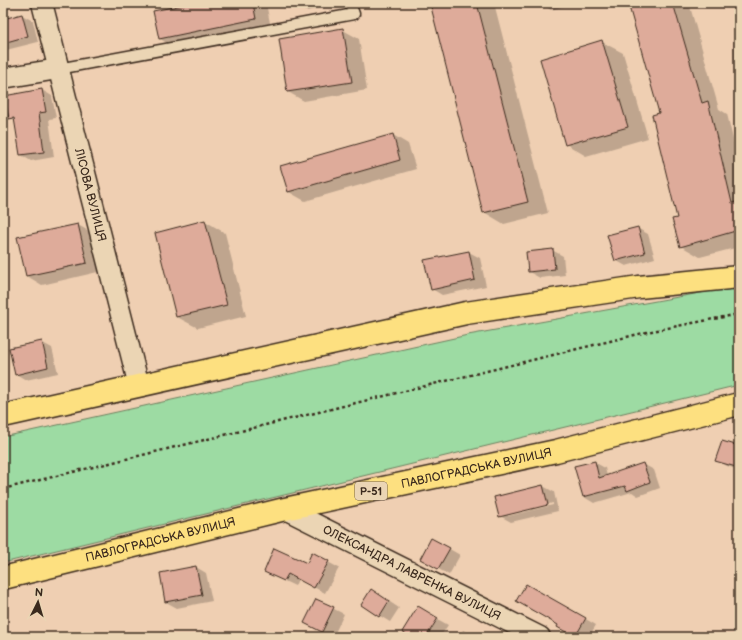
<svg xmlns="http://www.w3.org/2000/svg" width="742" height="640" font-family="'Balsamiq Sans',sans-serif">
<style>
.green{fill:#9ddba3;stroke:#6c8260}
.shadow{fill:#0003;fill-rule:evenodd}
.building{fill:#deab9a;stroke:#3b2a1e}
.lines{fill:none;stroke-linecap:round;stroke-linejoin:round}
.service-casing{stroke:#3b2a1e;stroke-width:13}
.minor-casing{stroke:#3b2a1e;stroke-width:23}
.primary-casing{stroke:#3b2a1e;stroke-width:25}
.path{stroke:#3b2a1e;stroke-width:2.5;stroke-dasharray:3 3;stroke-linecap:butt}
.service{stroke:#ebd5b4;stroke-width:10}
.minor{stroke:#ebd5b4;stroke-width:20}
.primary{stroke:#fde080;stroke-width:22}
.labels{text-anchor:middle;dominant-baseline:central;stroke-width:3.5;stroke-linejoin:round;paint-order:stroke}
.shield{fill:#ebd5b4;stroke:#705d4b;stroke-width:1}
.shield-label{font-size:11px;font-weight:bold;fill:#3b2a1e}
.street-label{font-size:12px;fill:#3b2a1e;stroke:#ebd5b4}
</style>
<rect width="100%" height="100%" fill="#efcfb2"/>
<filter id="ink" filterUnits="userSpaceOnUse"><feTurbulence type="fractalNoise" baseFrequency=".025" numOctaves="2"/><feDisplacementMap in="SourceGraphic" scale="8" xChannelSelector="R" yChannelSelector="G"/><feConvolveMatrix kernelMatrix="1 2 1 2 8 2 1 2 1" color-interpolation-filters="sRGB"/></filter>
<g filter="url(#ink)">
<path class="green" d="M739,286V385L3,563V437L468,335Z"/>
<path class="shadow" d="M198,3H266L271,28L176,48L160,39L155,12Z
M292,3H347L306,11Z
M431,3H494L548,213L504,224L484,212Z
M540,3H575L551,10Z
M629,3H689L719,109L727,114L739,164V247L700,257L681,246L678,219L660,114Z
M22,15L33,21L38,42L6,50L3,48V20Z
M733,27H739V62L734,59Z
M343,30L359,39L367,90L304,101L288,92Z
M602,42L623,53L648,138L586,156L566,144Z
M42,90L52,96L56,118L49,119L54,157L31,161L21,155L16,122L10,118Z
M393,135L408,144L416,169L305,201L289,192Z
M205,221L225,233L246,316L198,328L177,317L156,233Z
M78,225L94,234L102,271L42,285L27,276Z
M637,228L648,234L655,258L626,266L615,260Z
M552,250L563,256L565,275L540,278L529,272Z
M469,252L480,258L486,286L442,295L432,289Z
M41,342L52,348L58,373L26,380L16,374Z
M739,447V470L727,466L717,460Z
M594,462L605,468L607,476L643,464L654,470L660,488L638,496L632,492L594,503L584,497Z
M543,486L554,492L558,511L511,522L500,516ZM553,503V505L508,516V514Z
M432,539L460,555L449,575L421,559Z
M313,554L339,568L325,593L298,579L295,586L265,572L307,564Z
M196,567L206,573L212,601L177,608L166,602Z
M527,585L596,625L589,637H576L558,627L559,625Z
M381,596L399,608L390,622L380,616Z
M316,600L344,614L333,637L305,623Z
M418,608L448,625L440,637H412Z
M463,630L473,636L474,637H459Z"/>
<path class="building" d="M193,3H253L256,19L159,39L153,11Z
M430,3H477L528,202L483,213Z
M628,3H673L702,103L708,101L732,203L739,201V230L680,247L672,219L677,218L652,115L659,113Z
M22,14L28,36L3,43V19Z
M343,28L352,82L287,92L279,39Z
M602,40L628,127L565,145L540,59Z
M42,89L46,112L39,113L44,152L20,155L14,118L9,119L4,96Z
M393,134L400,160L288,192L280,166Z
M205,220L227,305L176,317L155,233Z
M78,224L87,263L26,276L17,237Z
M638,227L645,253L615,261L607,235Z
M553,249L555,269L528,272L526,252Z
M469,251L475,280L431,290L424,260Z
M42,341L48,367L15,375L9,348Z
M722,441L739,446V458L736,467L715,461Z
M595,461L599,478L643,463L650,482L627,491L625,486L583,497L574,466Z
M543,485L548,505L499,517L494,497Z
M431,538L450,548L438,569L420,559Z
M274,548L307,563L312,552L329,561L314,588L288,574L284,581L264,572Z
M196,566L202,595L165,602L160,573Z
M526,584L586,618L575,637L557,627L558,625L516,601Z
M371,589L389,601L379,617L361,605Z
M316,599L334,607L322,632L304,623Z
M418,606L438,618L426,637H410L402,632Z"/>
<g class="lines">
<g class="service-casing">
<path id="service" d="M58,69L354,14L350,3"/>
</g>
<g class="minor-casing">
<g id="minor">
<path id="s1" d="M42,3L139,386"/>
<path d="M3,78L58,69"/>
<path id="s2" d="M285,509L540,637"/>
</g>
</g>
<g class="primary-casing">
<g id="primary">
<path d="M3,416L466,313L639,287L739,277"/>
<path id="s3" d="M3,578L285,509L556,451L739,404"/>
</g>
</g>
<path class="path" d="M3,489L647,332L739,314"/>
<use href="#service" class="service"/>
<use href="#minor" class="minor"/>
<use href="#primary" class="primary"/>
</g>
</g>
<g class="labels">
<rect class="shield" x="355" y="482" width="32" height="18" rx="3"/>
<g class="shield-label">
<text x="371" y="491">Р-51</text>
</g>
<g class="street-label">
<text stroke="none"><textPath href="#s1" startOffset="198">ЛІСОВА ВУЛИЦЯ</textPath></text>
<text stroke="none"><textPath href="#s3" startOffset="486">ПАВЛОГРАДСЬКА ВУЛИЦЯ</textPath></text>
<text stroke="none"><textPath href="#s3" startOffset="162">ПАВЛОГРАДСЬКА ВУЛИЦЯ</textPath></text>
<text stroke="none"><textPath href="#s2" startOffset="142">ОЛЕКСАНДРА ЛАВРЕНКА ВУЛИЦЯ</textPath></text>
</g>
</g>
<rect width="742" height="640" fill="none" stroke="#ebd5b4" stroke-width="16"/>
<rect x="8" y="8" width="726" height="624" fill="none" stroke="#3b2a1e" stroke-width="1.5" filter="url(#ink)"/>
<g transform="translate(38 602) rotate(5)" stroke="#ebd5b4" stroke-width="3" paint-order="stroke">
<path d="M0-3L7 15L0 10L-7 15Z" fill="#3b2a1e"/>
<text y="-6" font-size="11" font-weight="bold" text-anchor="middle" fill="#3b2a1e">N</text>
</g>
</svg>
